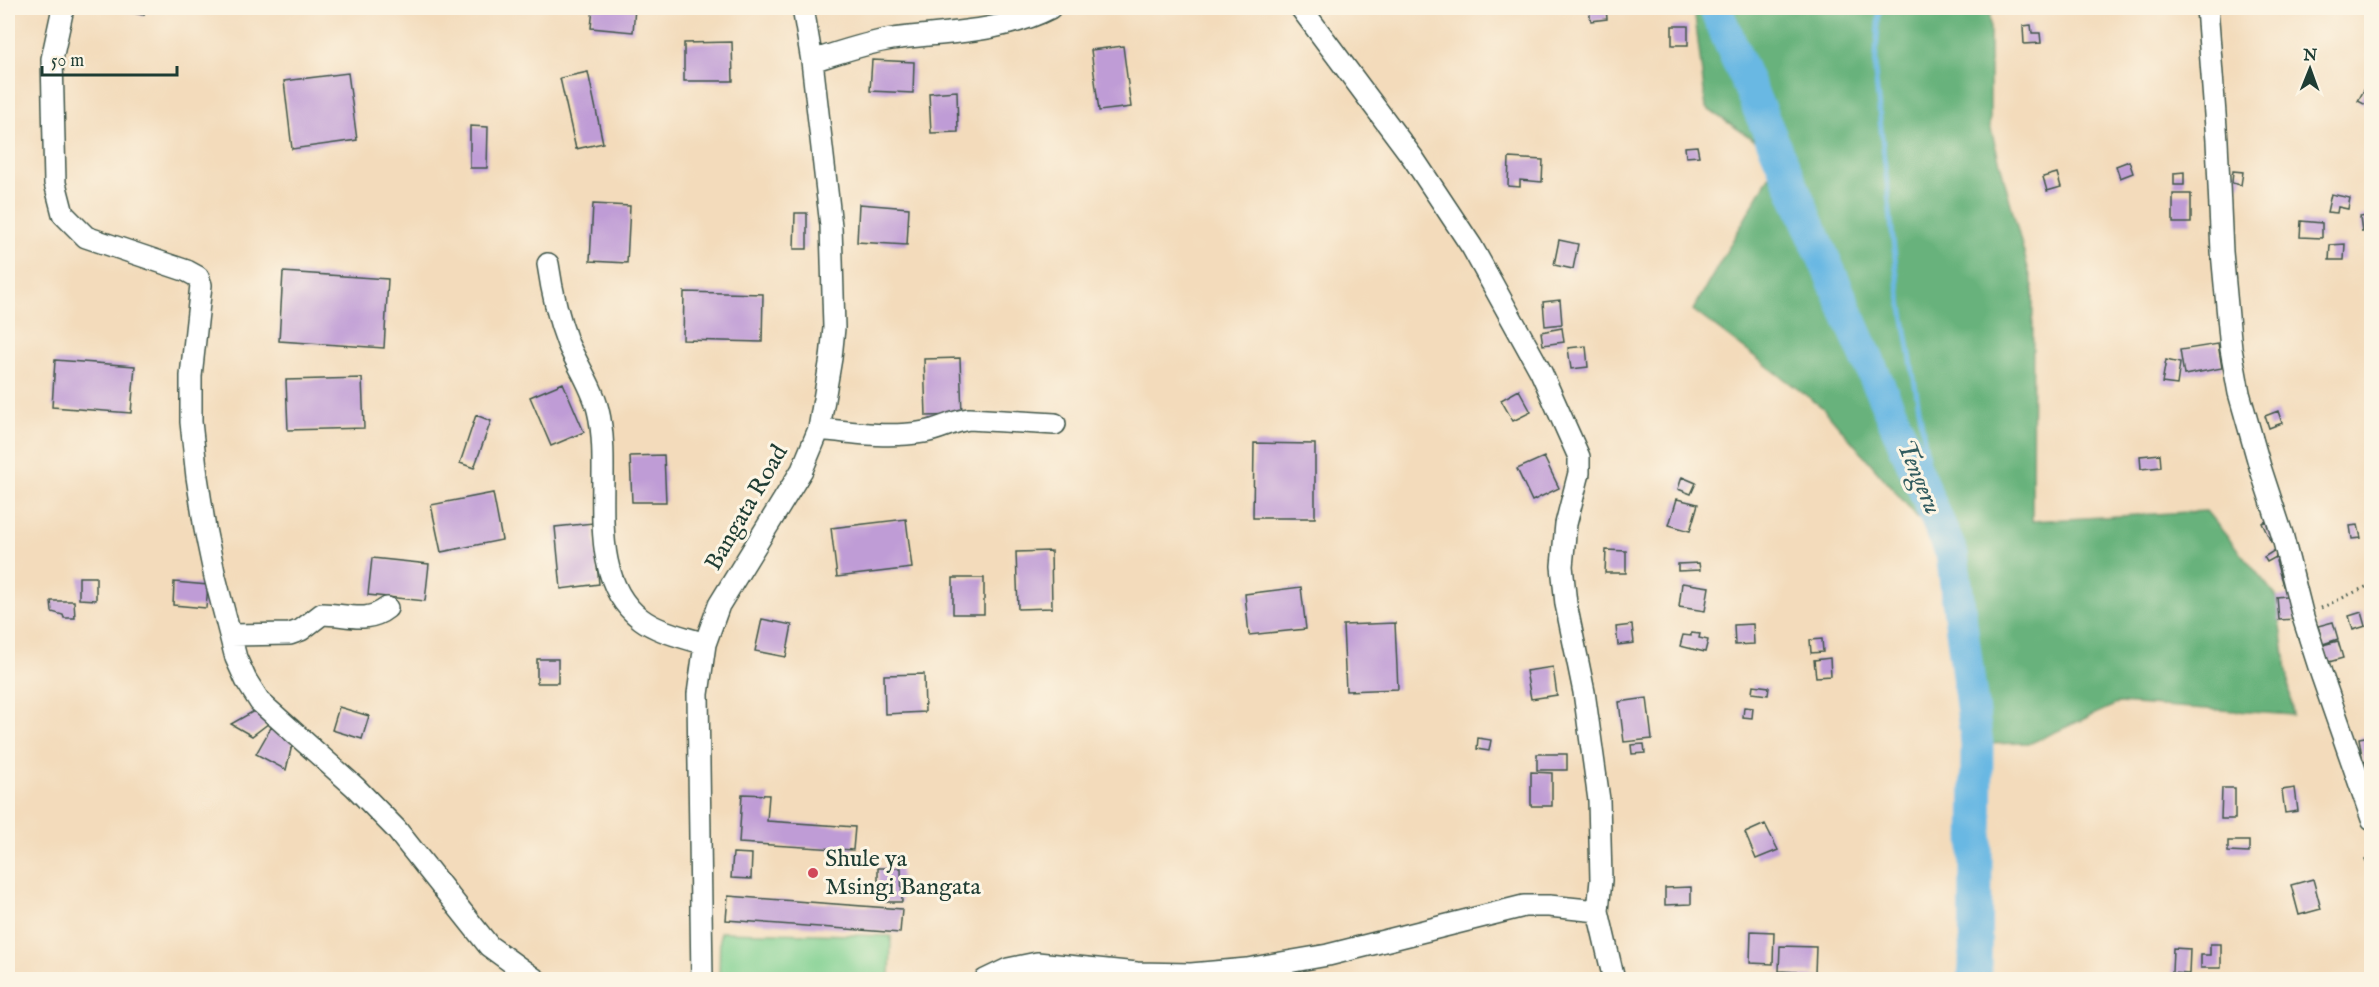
<svg xmlns="http://www.w3.org/2000/svg" width="2379" height="987" font-family="'IM FELL English',serif">
<style>
.green{fill:#80d091;stroke:#508662;stroke-width:1.5}
.forest{fill:#68b27b;stroke:#447858;stroke-width:1.5}
.lines{fill:none;stroke-linecap:round;stroke-linejoin:round}
.stream{stroke:#69b8e3;stroke-width:5}
.river{stroke:#69b8e3;stroke-width:33}
.building{fill:#bf9cd6}
.minor-casing{stroke:#3f5548;stroke-width:24}
.path{stroke:#3f5548;stroke-width:3;stroke-dasharray:1.5 4.5;stroke-linecap:butt}
.minor{stroke:#fff;stroke-width:21}
.poi-dot{fill:#d1495b;stroke:#fcf5e5;stroke-width:2}
.labels{text-anchor:middle;dominant-baseline:central;stroke-width:6;stroke-linejoin:round;paint-order:stroke}
.street-label{font-size:24px;fill:#1f3d34;stroke:#fcf5e5}
.poi-label{font-size:24px;fill:#1f3d34;stroke:#fcf5e5;text-anchor:start}
.water-label{font-size:26px;font-style:italic;fill:#325c60;stroke:#fcf5e5}
</style>
<rect width="100%" height="100%" fill="#fcf5e5"/>
<filter id="ink" filterUnits="userSpaceOnUse"><feTurbulence type="fractalNoise" baseFrequency=".0167" numOctaves="2"/><feDisplacementMap in="SourceGraphic" scale="12" xChannelSelector="R" yChannelSelector="G"/><feConvolveMatrix kernelMatrix="1 2 1 2 8 2 1 2 1" color-interpolation-filters="sRGB"/></filter>
<filter id="wash" filterUnits="userSpaceOnUse"><feTurbulence type="fractalNoise" baseFrequency=".008" numOctaves="4" result="noise"/><feDisplacementMap in="SourceGraphic" scale="24" xChannelSelector="R" yChannelSelector="G"/><feGaussianBlur stdDeviation="1.35" result="paint"/><feColorMatrix in="noise" values="0 0 0 0 0 0 0 0 0 0 0 0 0 0 0 0 0 1.4 0 .05"/><feComposite in="paint" operator="in"/></filter>
<g filter="url(#wash)">
<rect width="100%" height="100%" fill="#f3dbbb"/>
<path class="green" d="M720,932L891,936L890,979H719Z"/>
<path class="forest" d="M1694,8H1990V126L2033,287L2032,521L2206,511L2277,597L2293,715L2119,703L2031,743L1977,744L1943,547L1823,408L1693,310L1780,157L1706,108Z"/>
<g class="lines">
<path class="stream" d="M1879,8L1875,72L1897,277L1927,456
M1950,588L1988,813L1959,980"/>
<path class="river" d="M1715,8L1952,554L1977,744L1975,980"/>
</g>
<g id="blocks">
<path class="building" d="M109,8H145L144,15Z
M593,8H635L633,32L591,28Z
M1606,8L1607,19L1591,21L1589,10Z
M2031,25L2032,33H2040L2041,43L2024,44L2023,26Z
M1672,26H1688V45H1672Z
M732,42L733,81H684V43Z
M1123,46L1131,107L1099,111L1091,50Z
M872,60L914,62L913,93L870,91Z
M588,72L603,143L576,149L560,78Z
M348,73L357,140L292,149L284,81Z
M2369,81L2372,83V108L2358,101Z
M957,91L958,132L931,133L929,93Z
M470,126L488,127L487,168H470Z
M1697,146L1699,156L1686,157L1685,147Z
M1509,158L1543,160L1542,182L1520,180V187L1508,186Z
M2129,161L2133,173L2120,178L2116,166Z
M2233,171L2243,172L2241,185L2232,183Z
M2184,172V185H2174V173Z
M2057,173L2061,187L2047,191L2043,177Z
M2173,194H2191V223H2173Z
M2331,194L2350,198L2348,209L2338,207L2337,213L2327,212Z
M593,204L630,206L627,263L590,261Z
M859,204L909,208L907,245L857,242Z
M795,213H807V249H794Z
M2372,215V231L2362,232L2360,217Z
M2301,221L2322,223V238L2300,237Z
M1559,240L1578,244L1573,269L1554,265Z
M2345,244L2344,260H2329L2330,245Z
M283,272L388,279L384,348L279,341Z
M684,292L763,294L762,342L683,340Z
M1560,300L1562,324L1545,326L1543,302Z
M1562,328L1564,342L1543,345L1541,332Z
M2218,344L2222,368L2184,375L2180,350Z
M1586,346L1588,367L1571,369L1568,348Z
M960,358L962,415L926,416L924,359Z
M55,360L135,366L131,413L52,407Z
M2166,360L2180,363L2177,385L2162,383Z
M362,378L364,428L288,430L286,380Z
M563,383L584,432L551,446L530,397Z
M1519,390L1531,412L1513,421L1501,400Z
M2278,411L2282,423L2269,428L2265,416Z
M476,415L491,421L474,468L460,463Z
M1254,443L1315,444V518H1253Z
M2160,454L2161,467L2141,469L2140,456Z
M664,455L666,502H632L630,456Z
M1544,457L1559,488L1532,501L1517,469Z
M1682,477L1696,483L1691,494L1678,489Z
M493,493L502,540L441,552L431,505Z
M1677,499L1698,504L1690,531L1669,525Z
M906,519L912,568L837,577L831,528Z
M2272,519L2280,538L2271,542L2262,523Z
M593,523L599,584L561,589L555,527Z
M2358,525L2361,538L2352,539L2350,526Z
M1606,550L1626,551V573H1605Z
M2275,550L2278,556L2267,562L2264,557Z
M1051,551L1052,608L1018,609L1016,552Z
M372,558L429,564L425,601L368,595Z
M2285,558L2292,583L2283,586L2276,561Z
M1699,563L1700,570L1678,571V564Z
M79,577H96V600L79,599Z
M953,578H984V614H953Z
M174,582L208,585L206,608L173,605Z
M1682,583L1709,587L1705,611L1679,607Z
M1301,587L1306,629L1249,635L1245,594Z
M2294,595L2296,619L2279,620L2277,597Z
M51,601H74L75,618H64L63,615L52,612Z
M2362,612L2366,626L2353,630L2349,616Z
M762,619L792,625L786,657L755,651Z
M2333,622L2338,639L2323,644L2318,626Z
M1395,623L1398,689L1346,691L1343,625Z
M1753,624L1754,644L1735,645L1734,625Z
M1632,625L1634,643L1618,645L1616,627Z
M1691,633L1700,634L1699,638L1708,640L1705,652L1680,646L1683,635L1691,636Z
M1822,639L1823,652L1811,653L1810,640Z
M2338,641L2343,658L2329,662L2323,645Z
M1830,658L1831,676L1816,677L1814,660Z
M537,659H558V683H537Z
M1553,667L1557,695L1531,699L1526,671Z
M924,674L925,712L885,714L884,675Z
M1753,685L1769,687L1768,695L1752,693Z
M1647,698L1652,739L1624,742L1619,702Z
M339,707L369,716L362,739L332,730Z
M1744,707L1753,708L1752,718L1743,717Z
M254,711L273,720L252,736L231,724Z
M272,726L294,737L286,770L256,754Z
M2370,736L2372,761L2363,762L2359,738Z
M1478,738L1491,740L1489,751L1477,749Z
M1644,744L1645,753L1632,754L1631,745Z
M1537,754H1567V770H1537Z
M1531,772L1552,773V806H1531Z
M2222,788H2235V819H2221Z
M2295,788L2298,811L2285,813L2282,790Z
M742,794L769,795L767,821L855,827L853,850L739,843Z
M1765,824L1778,850L1756,859L1745,833Z
M2228,841H2249V853L2228,852Z
M733,853L752,854L751,879L731,878Z
M2372,856V873L2365,860Z
M878,868H901L902,902H878Z
M2313,879L2321,909L2299,915L2291,885Z
M1691,887V904L1665,905V888Z
M728,896L902,909L900,933L726,920Z
M1751,931L1774,932L1773,964L1750,963Z
M2210,944H2221V968H2201V955H2210Z
M1780,946L1816,947L1815,973L1779,971Z
M2173,948L2190,949L2189,974L2172,973Z
M1770,974L1837,978V980H1770Z"/>
</g>
</g>
<g filter="url(#ink)">
<use href="#blocks" fill-opacity="0" stroke="#3f5548" stroke-width="1.5"/>
<g class="lines">
<g class="minor-casing">
<path id="minor" d="M63,8L52,59L55,183L63,214L86,237L187,271L198,277L201,285L191,376V422L197,477L205,529L215,577L236,658L246,680L260,702L355,787L396,829L489,946L536,980
M1301,8L1413,158L1472,247L1541,372L1579,457V473L1566,524L1562,566L1566,604L1584,692L1599,800L1601,880L1598,911L1614,980
M2207,8L2217,141L2222,252L2231,349L2239,393L2260,467L2282,534L2303,617L2321,673L2372,819
M812,61C838,53 865,43 892,39C945,32 1002,33 1050,8
M548,264C552,292 558,318 568,344C578,366 592,386 598,410C614,474 581,574 641,619C658,632 684,637 705,644
M819,429C855,433 888,438 924,432C939,430 953,421 969,419L1055,424
M231,635L290,634L301,630L322,614C346,614 367,624 387,608
M702,980L698,694L705,644L719,605L802,470L819,429L831,358L834,328L831,226L812,61L803,8
M985,980L1008,969L1037,963L1137,973L1191,974L1247,969L1328,955L1524,906H1549L1598,911"/>
</g>
<path class="path" d="M2321,608L2372,584"/>
<use href="#minor" class="minor"/>
</g>
</g>
<circle class="poi-dot" cx="813" cy="873" r="6"/>
<g class="labels">
<g class="street-label">
<text transform="translate(747 508) rotate(-60)">Bangata Road</text>
</g>
<g class="poi-label">
<text x="825" y="859">Shule ya<tspan x="825" dy="28">Msingi Bangata</tspan></text>
</g>
<g class="water-label">
<text transform="translate(1919 477) rotate(67)">Tengeru</text>
</g>
</g>
<rect width="2379" height="987" fill="none" stroke="#fcf5e5" stroke-width="30"/>
<g transform="translate(2310 69) rotate(1)" stroke="#fcf5e5" stroke-width="4.5" paint-order="stroke">
<path d="M0-4.5L10 22L0 15L-10 22Z" fill="#1f3d34"/>
<text y="-9" font-size="16" font-weight="bold" text-anchor="middle" fill="#1f3d34">N</text>
</g>
<path d="M42 66v9h135v-9" fill="none" stroke="#1f3d34" stroke-width="3"/>
<text x="51" y="66" font-size="18" fill="#1f3d34" stroke="#fcf5e5" stroke-width="4.5" paint-order="stroke">50 m</text>
</svg>
